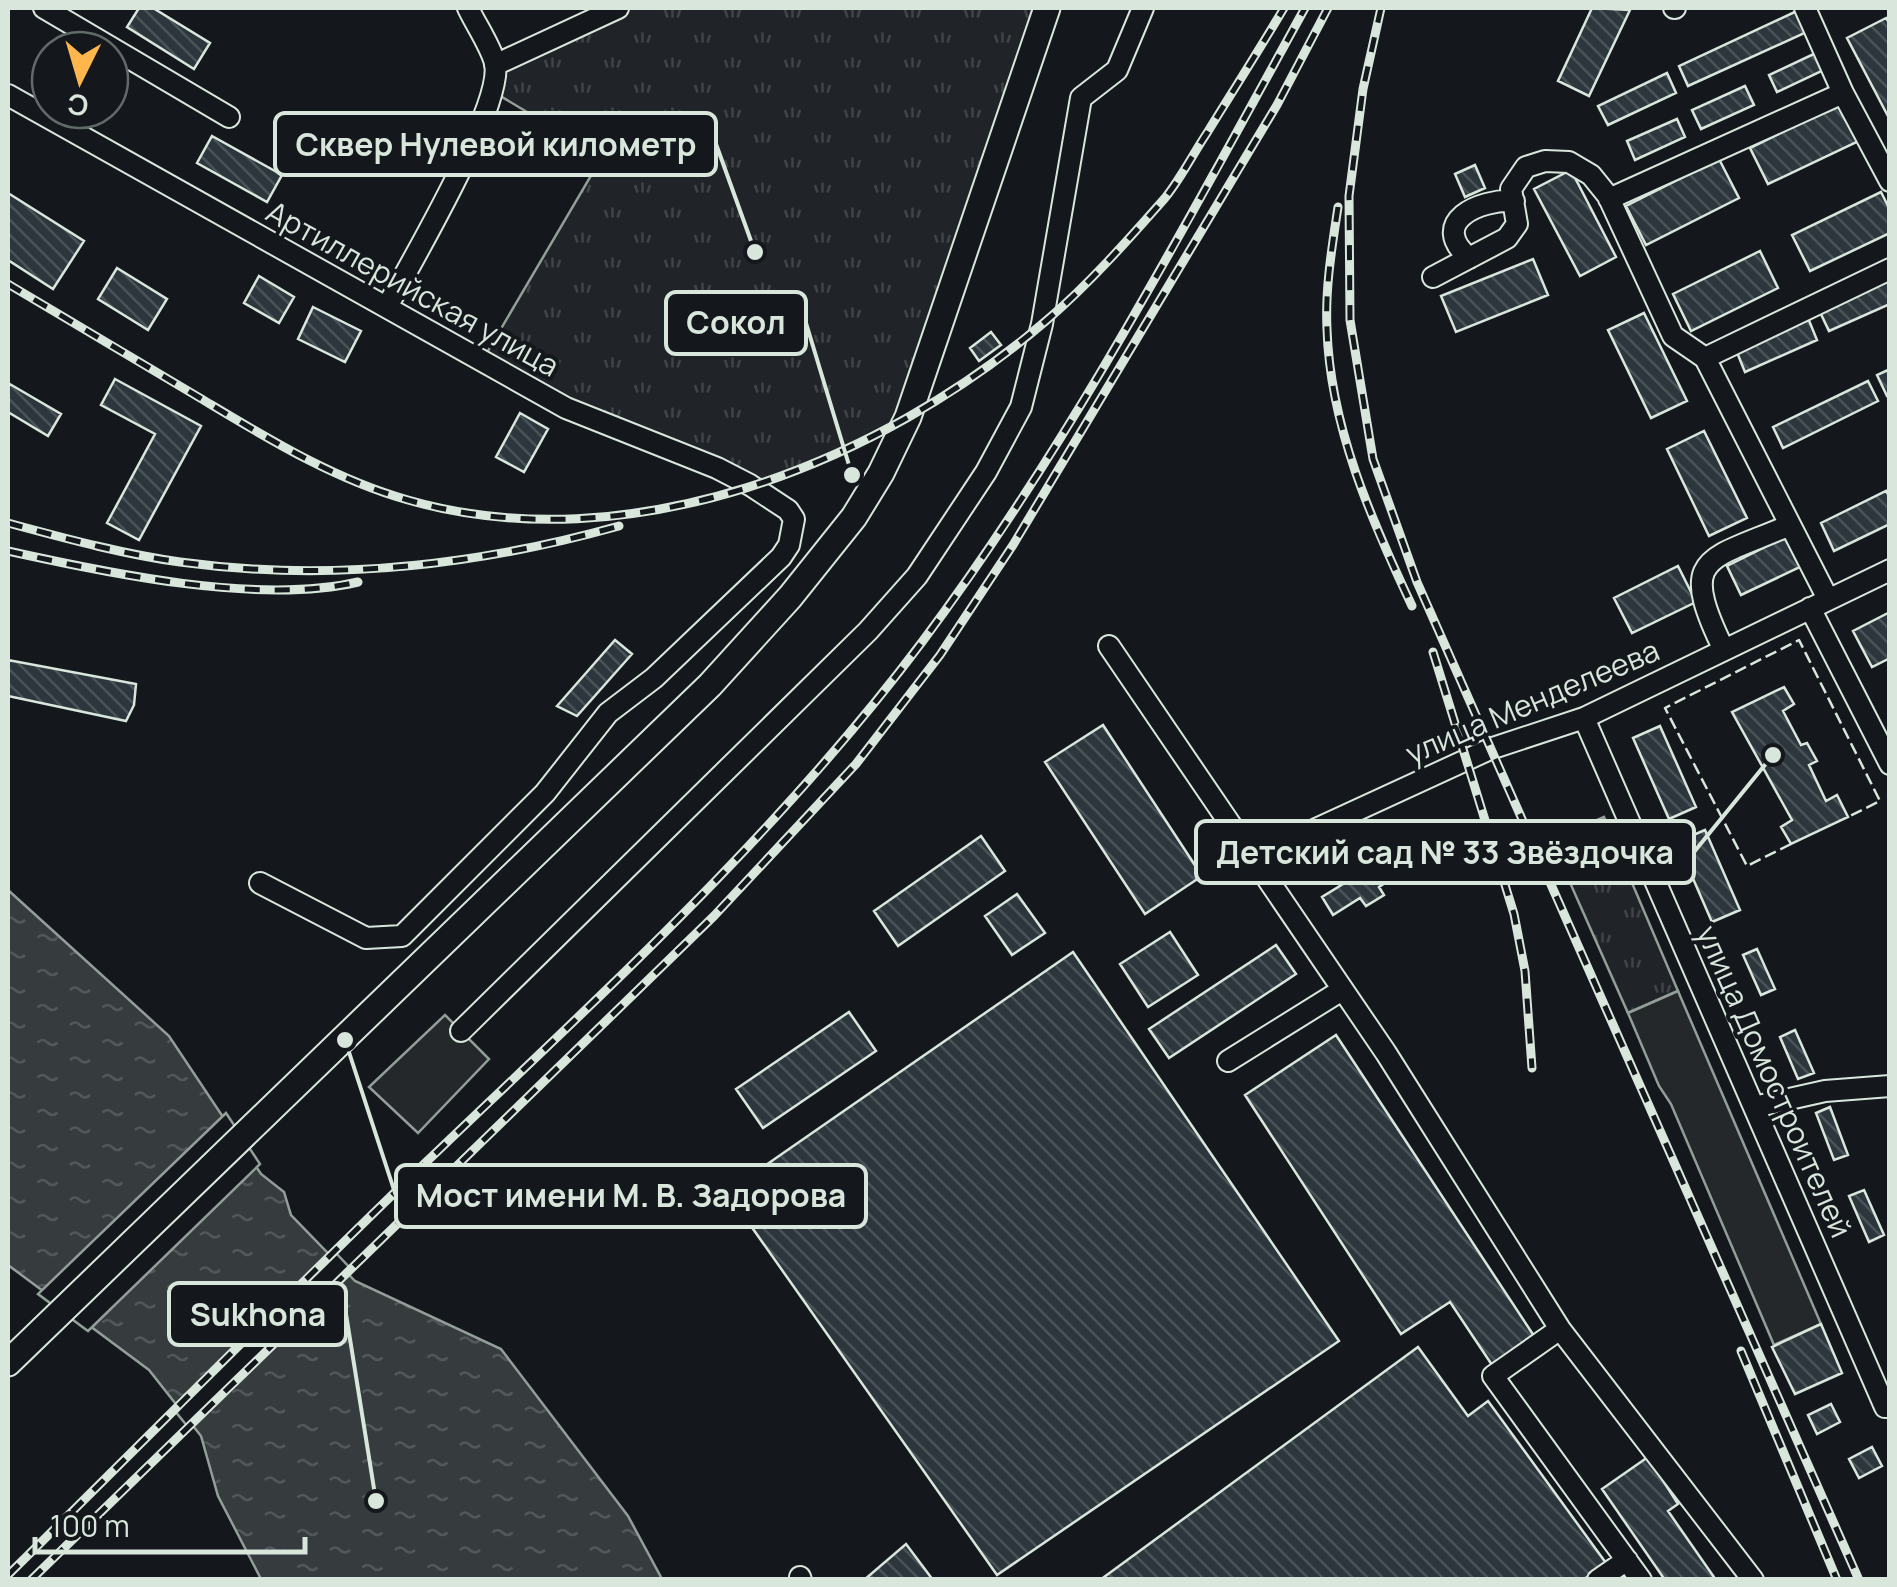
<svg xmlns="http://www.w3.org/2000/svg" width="1897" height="1587" font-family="Manrope,sans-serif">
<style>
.grass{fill:url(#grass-tufts);stroke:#939e99;stroke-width:2.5}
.parking{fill:#24282b;stroke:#939e99;stroke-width:2.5}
.water{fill:url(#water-ripples);stroke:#939e99;stroke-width:2.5}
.pier{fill:#14181c;stroke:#939e99;stroke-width:2.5}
.building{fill:url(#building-back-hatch);stroke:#d8e6dc;stroke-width:2.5}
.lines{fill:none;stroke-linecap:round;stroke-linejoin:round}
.minor-casing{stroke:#d8e6dc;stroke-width:24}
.major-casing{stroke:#d8e6dc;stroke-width:29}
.minor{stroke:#14181c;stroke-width:20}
.major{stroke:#14181c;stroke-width:25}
.rail-casing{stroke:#d8e6dc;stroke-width:9}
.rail{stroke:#14181c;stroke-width:5;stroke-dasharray:15;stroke-linecap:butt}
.fence{stroke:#d8e6dc;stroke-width:2.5;stroke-dasharray:12 5;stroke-linecap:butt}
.labels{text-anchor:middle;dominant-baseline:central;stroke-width:8;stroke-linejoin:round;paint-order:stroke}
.street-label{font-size:30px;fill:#d8e6dc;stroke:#14181c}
.leader{fill:none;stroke:#d8e6dc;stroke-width:4}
.callout-dot{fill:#d8e6dc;stroke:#14181c;stroke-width:4}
.callout{fill:#14181c;stroke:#d8e6dc;stroke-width:4}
.callout-label{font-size:32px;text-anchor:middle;font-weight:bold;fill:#d8e6dc}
</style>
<defs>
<pattern id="grass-tufts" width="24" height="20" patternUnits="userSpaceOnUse" patternTransform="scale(2.5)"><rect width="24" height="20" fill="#202428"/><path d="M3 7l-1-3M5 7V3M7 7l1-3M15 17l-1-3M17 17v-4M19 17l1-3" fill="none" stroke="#404447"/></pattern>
<pattern id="water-ripples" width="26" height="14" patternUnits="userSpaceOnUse" patternTransform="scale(2.5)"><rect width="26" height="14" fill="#363b3e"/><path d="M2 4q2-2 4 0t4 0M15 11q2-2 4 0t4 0" fill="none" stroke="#525759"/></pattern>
<pattern id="building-back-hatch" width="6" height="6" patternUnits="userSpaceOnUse" patternTransform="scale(2.5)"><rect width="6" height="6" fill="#2c363c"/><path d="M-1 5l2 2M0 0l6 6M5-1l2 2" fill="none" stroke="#4a5358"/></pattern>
</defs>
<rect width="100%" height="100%" fill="#14181c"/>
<path class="grass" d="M618,8H1047L908,417L827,457L750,485L482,361L602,157L492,91L495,65Z
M1604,817L1678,991L1628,1013L1551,840Z"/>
<path class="parking" d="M1678,991L1821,1324L1774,1345L1671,1104L1659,1086L1628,1013Z
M445,1015L489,1059L418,1133L369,1087Z"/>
<path class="water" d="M8,890L169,1036L261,1174L284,1192L291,1215L355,1281L501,1349L628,1516L662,1579H261L218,1496L201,1436L149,1370L8,1265Z"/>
<path class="pier" d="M226,1113L260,1164L88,1331L38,1294Z
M335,1252L350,1268L188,1427L175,1411Z"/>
<path class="building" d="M139,8H153L210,43L194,69L127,27Z
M1592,8L1630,10L1589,96L1558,81Z
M1799,10L1809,31L1688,86L1679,66Z
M1886,18L1890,24V120L1847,38Z
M1818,52L1826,69L1777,92L1769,75Z
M1667,73L1676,93L1608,125L1598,106Z
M1745,86L1754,105L1701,129L1692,110Z
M1843,103L1861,140L1768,184L1750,148Z
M1677,119L1685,137L1635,160L1627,141Z
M212,136L282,175L267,202L197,163Z
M1719,159L1739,198L1646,245L1626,206Z
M1475,165L1485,188L1465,197L1455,174Z
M1571,170L1616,257L1580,276L1534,189Z
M1881,192L1890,210V233L1810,271L1792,235Z
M8,193L84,241L53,289L8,260Z
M1760,251L1778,288L1691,331L1673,294Z
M1533,259L1548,295L1456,332L1441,296Z
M117,268L167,299L148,330L98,299Z
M259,276L294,297L279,323L244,303Z
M1890,280V304L1829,331L1820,312Z
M313,307L361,331L345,362L298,339Z
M1644,313L1687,401L1651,418L1608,330Z
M1808,318L1817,340L1745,372L1736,350Z
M991,332L1001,345L979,361L970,348Z
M1890,369V395L1887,396L1877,375Z
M115,379L201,426L139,540L107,523L155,434L101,405Z
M1868,381L1878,401L1783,448L1773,427Z
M8,383L61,414L48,436L8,412Z
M520,413L548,429L524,472L496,457Z
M1704,431L1747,518L1709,536L1667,449Z
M1886,491L1890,498V524L1834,551L1821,523Z
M1785,537L1800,567L1741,595L1727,566Z
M1678,566L1696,602L1632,633L1614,598Z
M1890,612V658L1872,667L1853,631Z
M615,640L632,654L577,716L557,706Z
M8,660L136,684L134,705L126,721L8,696Z
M1784,687L1794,704L1783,711L1801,745L1807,743L1817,761L1809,765L1826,801L1837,795L1848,817L1791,844L1781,827L1792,820L1732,712Z
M1103,725L1202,876L1145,914L1045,762Z
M1660,726L1696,807L1669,819L1633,738Z
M1705,830L1740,910L1712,922L1677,842Z
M981,836L1005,871L898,946L874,911Z
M1387,857L1397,875L1379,887L1384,895L1366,906L1360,898L1333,915L1322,897Z
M1017,894L1045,933L1012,955L985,916Z
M1170,932L1198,975L1148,1007L1120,964Z
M1276,945L1296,974L1169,1058L1149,1029Z
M1757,949L1775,989L1761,995L1743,955Z
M1073,952L1339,1341L997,1575L727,1192Z
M849,1012L876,1051L763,1128L736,1089Z
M1795,1030L1814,1073L1798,1079L1780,1037Z
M1336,1035L1534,1336L1492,1365L1450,1302L1401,1334L1245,1095Z
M1830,1107L1848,1155L1834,1160L1816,1113Z
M1864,1190L1884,1235L1869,1242L1849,1196Z
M1821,1324L1842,1373L1795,1394L1772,1347Z
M1418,1347L1468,1416L1488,1401L1606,1563L1583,1580H1100Z
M1831,1404L1840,1422L1817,1434L1808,1415Z
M1872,1447L1882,1466L1859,1478L1849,1459Z
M1648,1457L1678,1504L1668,1511L1716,1580H1665L1602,1489Z
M906,1544L933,1580H864Z"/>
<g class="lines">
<g class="minor-casing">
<path id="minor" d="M44,8L229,117
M1674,8H1675
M1805,8L1843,93
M495,65L618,8
M8,95L566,408L717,468L750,485L788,510L794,519L789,545L781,557L654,678L608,713L545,793L402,936L366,938L260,883
M1609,199L1843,93L1890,181
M1469,258C1428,222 1479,199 1514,201
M1433,277L1507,238L1517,224L1511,189L1526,167L1545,161L1569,162L1591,175L1608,196L1673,336L1705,358L1890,269
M387,307C410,264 504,105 495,63C490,45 476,25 468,8
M1705,358L1828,599
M1810,608L1890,764
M1109,646L1386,1053L1560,1329L1753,1580
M1724,650C1677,554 1707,561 1790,525
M1584,718L1885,1407H1890
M1251,859L1490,749L1584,718L1890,570
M461,1031L868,631L917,576L986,472L1021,407L1042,324L1081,98L1117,70L1143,8
M1228,1061L1342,990
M1754,1107L1825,1091L1890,1086
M1560,1329L1493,1376L1641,1580
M800,1577L801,1580
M1598,1580L1627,1560"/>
</g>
<g class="major-casing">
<path id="major" d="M8,1363L710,685L790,597L854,517L881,473L908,417L1047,8"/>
</g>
<use href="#minor" class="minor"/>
<use href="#major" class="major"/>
<g class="rail-casing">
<path id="rail" d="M1381,8L1363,89L1349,196L1350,320L1373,459L1417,582L1859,1580
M1338,207C1332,247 1325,288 1327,329C1330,426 1371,519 1412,606
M8,284C72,322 136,360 200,398C267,438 333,479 408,500C628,563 879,464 1047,320C1089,284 1128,240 1165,198C1181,178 1193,154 1207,133C1233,91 1259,50 1284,8
M8,523C64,538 122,554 180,562C328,582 476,566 619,526
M8,551C107,573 259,605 358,582
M1433,652L1514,914L1525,971L1532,1068
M1741,1351L1837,1580
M8,1575C145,1440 280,1303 418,1170C594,1001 775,838 922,642C1070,444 1186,224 1305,8
M31,1580L714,916L856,764L940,655L1013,545L1277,105L1328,8"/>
</g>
<use href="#rail" class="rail"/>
<path class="fence" d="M1791,844L1747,866L1665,708L1799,640L1880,801L1848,817"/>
</g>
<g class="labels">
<g class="street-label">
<text transform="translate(413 288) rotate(29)">Артиллерийская улица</text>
<text transform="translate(1532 701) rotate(-23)">улица Менделеева</text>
<text transform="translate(1775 1081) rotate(66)">улица Домостроителей</text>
</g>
</g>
<path class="leader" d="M755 252L716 144M852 475L806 323M1773 755L1694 852M345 1040L396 1196M376 1501L346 1314"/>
<g class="callout-dot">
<circle cx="755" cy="252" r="10"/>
<circle cx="852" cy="475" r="10"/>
<circle cx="1773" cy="755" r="10"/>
<circle cx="345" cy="1040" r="10"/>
<circle cx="376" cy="1501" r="10"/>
</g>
<g class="callout">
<rect x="275" y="113" width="441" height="62" rx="10"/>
<rect x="666" y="292" width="140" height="62" rx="10"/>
<rect x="1196" y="821" width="498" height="62" rx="10"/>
<rect x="396" y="1165" width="470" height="62" rx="10"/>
<rect x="169" y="1283" width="177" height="62" rx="10"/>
</g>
<g class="callout-label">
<text x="496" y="156">Сквер Нулевой километр</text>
<text x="736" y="334">Сокол</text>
<text x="1445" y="864">Детский сад № 33 Звёздочка</text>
<text x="631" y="1207">Мост имени М. В. Задорова</text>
<text x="258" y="1326">Sukhona</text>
</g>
<rect width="1897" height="1587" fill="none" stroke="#d8e6dc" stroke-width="20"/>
<g transform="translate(80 80) rotate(185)"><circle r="48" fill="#14181c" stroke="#626a69" stroke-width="2.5"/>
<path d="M0-8L18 38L0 25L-18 38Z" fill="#ffb74d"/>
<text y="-15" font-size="28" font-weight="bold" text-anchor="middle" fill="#d8e6dc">С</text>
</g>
<path d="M35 1537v15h270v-15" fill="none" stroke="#d8e6dc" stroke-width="5"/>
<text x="50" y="1537" font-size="30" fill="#d8e6dc" stroke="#14181c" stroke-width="8" paint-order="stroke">100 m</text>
</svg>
